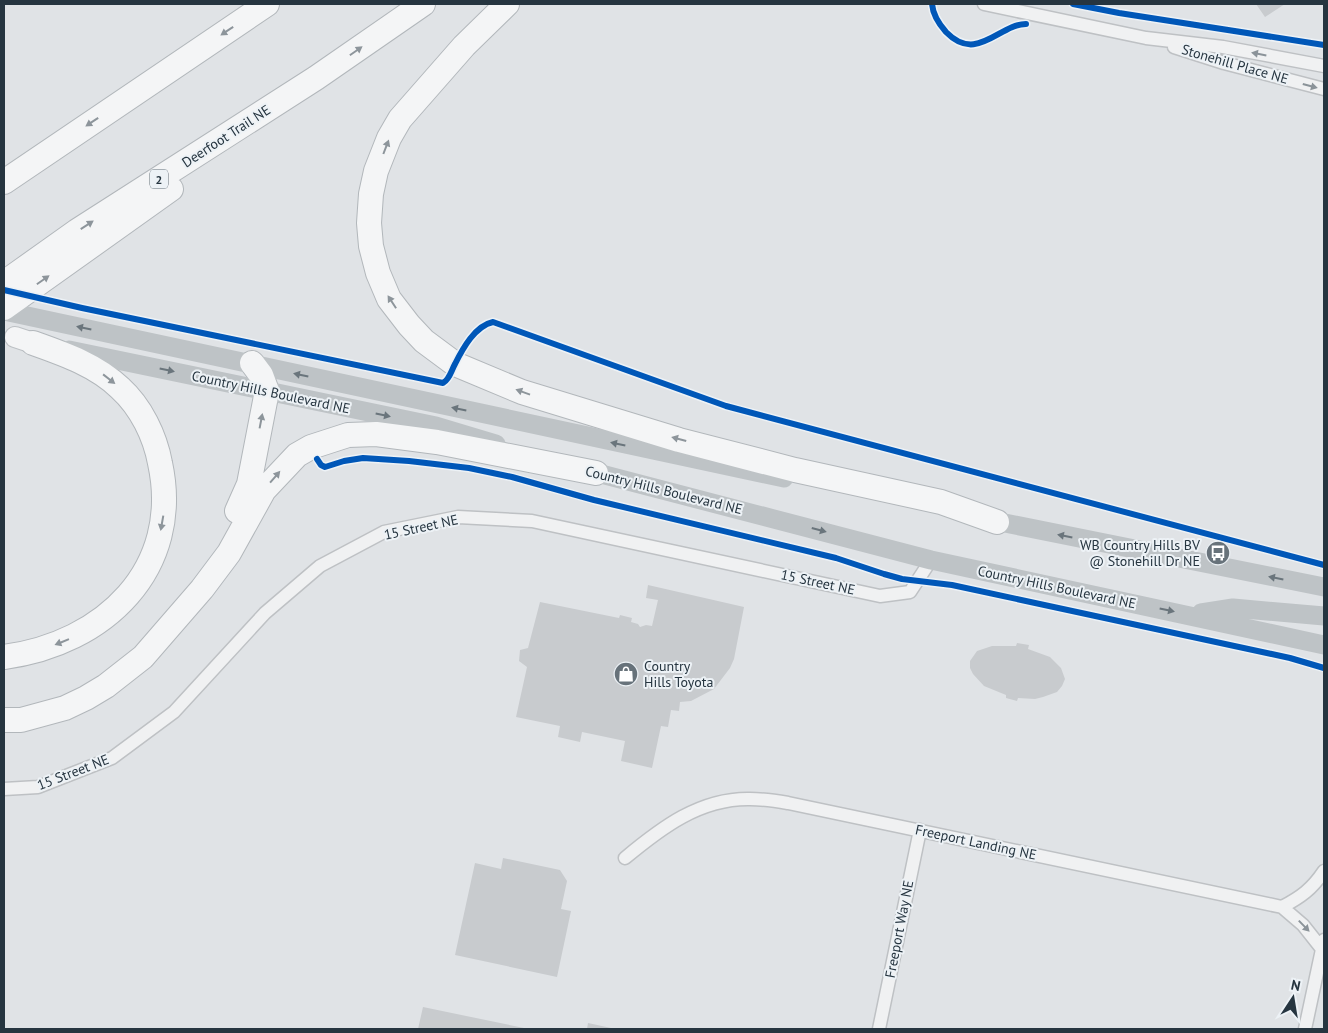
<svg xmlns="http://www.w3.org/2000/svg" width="1328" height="1033" font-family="'PT Sans',sans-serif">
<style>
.building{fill:#c8cbce}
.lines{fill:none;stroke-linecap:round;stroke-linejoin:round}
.minor-casing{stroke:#bec1c4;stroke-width:15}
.primary-casing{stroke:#bcc0c4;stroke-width:22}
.motorway-casing{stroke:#b2b7bb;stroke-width:26}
.minor{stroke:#f0f1f2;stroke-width:12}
.secondary{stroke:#bec3c6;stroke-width:19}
.primary{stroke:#f4f5f6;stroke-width:20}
.motorway{stroke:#f4f5f6;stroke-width:24}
.cycleway-casing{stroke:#edf2f6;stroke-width:9}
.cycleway{stroke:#0057b8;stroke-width:6}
.oneway{fill:#8d959b}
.oneway2{fill:#8b9399}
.oneway3{fill:#6a757c}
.labels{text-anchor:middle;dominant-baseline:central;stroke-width:4;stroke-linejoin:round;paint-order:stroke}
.shield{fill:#edf2f6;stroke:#626e77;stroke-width:1}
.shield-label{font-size:12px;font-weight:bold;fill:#263540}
.street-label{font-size:14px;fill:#263540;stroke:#edf2f6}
.poi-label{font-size:14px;fill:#263540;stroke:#edf2f6;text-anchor:end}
</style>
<rect width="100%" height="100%" fill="#e0e3e6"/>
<path class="building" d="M1256,4H1285L1265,17Z
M648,585L744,607L734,659L730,668L714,689L691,701L680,702L679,711L671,710L668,727L661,726L652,768L621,761L625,741L582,732L580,742L558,737L560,726L516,717L527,667L519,661L520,650L528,648L540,602L619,618L620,615L632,618L631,622L638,624L640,627L646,625L652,626L658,600L646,598Z
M1017,643L1029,645L1028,649L1050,657L1061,668L1065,679L1062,686L1057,692L1043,697L1035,699L1018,698L1017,701L1006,698V695L984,686L973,674L970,668V661L977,651L992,646H1016Z
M503,858L560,870L567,881L561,909L571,911L557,977L455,955L475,863L501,869Z
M423,1007L524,1028V1029H418Z
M588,1023L611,1028V1029H587Z"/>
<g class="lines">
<g class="minor-casing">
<path id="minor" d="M984,4L1146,38L1223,47L1324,66
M1174,47L1224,63L1324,89
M4,789L38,787L112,758L174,712L265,613L320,566L384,532L458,517L532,521L880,596L910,592L931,560
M625,858C661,828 700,798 750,799C763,799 776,801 788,803L1282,907L1303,925L1322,949
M1282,907C1301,897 1312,889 1324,871
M879,1029L920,830
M1305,1029L1324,940"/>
</g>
<g class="primary-casing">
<path id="primary" d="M15,337L33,343"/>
</g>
<g class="motorway-casing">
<path id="motorway" d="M507,4L464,46L400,119L389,138L376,171L371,194L369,223L371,246L378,273L389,299L409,325L424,341L455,364L522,392L679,440L795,470L941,502L997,522
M4,182L267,4
M4,283L77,231L316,78L423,4
M4,308L171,189
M237,511L249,484L267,391L261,375L252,363
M4,657C104,644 183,569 160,463C155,436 141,407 120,388C96,365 64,354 33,343
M4,720H21L65,708L86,698L106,686L143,657L202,589L229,553L264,490L297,455L311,447L348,435L376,434L437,442L596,473"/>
</g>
<use href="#minor" class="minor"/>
<path class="secondary" d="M4,311L784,478
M69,350L436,426L496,444
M582,469L931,560L1324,645
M985,519L1324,587
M1201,613L1233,608L1324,616"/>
<use href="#primary" class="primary"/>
<use href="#motorway" class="motorway"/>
<g class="cycleway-casing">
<path id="cycleway" d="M932,4C933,15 938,23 946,32C977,64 999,24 1026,24
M1073,4L1119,13L1324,45
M4,290L82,308L443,383C450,379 451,371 455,364C463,348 475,326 493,322L726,406L1324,565
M317,459L321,465L325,467L344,461L363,458L409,461L469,468L512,477L594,500L836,558L884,574L902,579L952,585L1290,658L1324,668"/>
</g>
<use href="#cycleway" class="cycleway"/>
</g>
<defs><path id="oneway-solid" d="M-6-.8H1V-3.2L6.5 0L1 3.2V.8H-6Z" transform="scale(1.25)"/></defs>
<g class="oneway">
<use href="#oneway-solid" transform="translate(227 31) rotate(146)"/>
<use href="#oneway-solid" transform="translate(356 51) rotate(-35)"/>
<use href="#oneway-solid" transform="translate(92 122) rotate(146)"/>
<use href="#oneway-solid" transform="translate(386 147) rotate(-69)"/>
<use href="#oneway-solid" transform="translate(87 225) rotate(-33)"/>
<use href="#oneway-solid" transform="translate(43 280) rotate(-35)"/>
<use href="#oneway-solid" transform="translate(392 302) rotate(-123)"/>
<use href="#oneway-solid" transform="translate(109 379) rotate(38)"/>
<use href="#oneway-solid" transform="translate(523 392) rotate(-160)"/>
<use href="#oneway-solid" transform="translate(261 421) rotate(-79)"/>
<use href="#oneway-solid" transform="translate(679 439) rotate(-165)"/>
<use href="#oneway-solid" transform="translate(275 477) rotate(-49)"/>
<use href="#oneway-solid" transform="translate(162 523) rotate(100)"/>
<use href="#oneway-solid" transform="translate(62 642) rotate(158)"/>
</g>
<g class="oneway2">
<use href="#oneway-solid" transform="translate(1259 54) rotate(-169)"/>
<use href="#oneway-solid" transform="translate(1310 86) rotate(15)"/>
<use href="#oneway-solid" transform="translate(1304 926) rotate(46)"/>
</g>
<g class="oneway3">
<use href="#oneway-solid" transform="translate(84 328) rotate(-168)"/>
<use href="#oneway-solid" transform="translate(167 370) rotate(12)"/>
<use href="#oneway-solid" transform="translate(301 375) rotate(-168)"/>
<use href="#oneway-solid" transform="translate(459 409) rotate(-168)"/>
<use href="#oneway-solid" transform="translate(383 415) rotate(12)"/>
<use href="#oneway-solid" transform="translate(618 444) rotate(-168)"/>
<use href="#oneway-solid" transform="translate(819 530) rotate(15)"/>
<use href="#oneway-solid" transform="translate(1065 536) rotate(-169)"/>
<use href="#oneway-solid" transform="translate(1276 578) rotate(-169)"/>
<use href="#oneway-solid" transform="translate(1167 610) rotate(12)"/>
</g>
<defs>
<g id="bus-disc" transform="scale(1.25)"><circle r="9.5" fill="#67727a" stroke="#edf2f6"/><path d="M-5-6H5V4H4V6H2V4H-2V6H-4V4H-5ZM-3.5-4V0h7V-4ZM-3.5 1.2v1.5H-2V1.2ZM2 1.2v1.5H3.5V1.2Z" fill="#fff"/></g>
<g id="shop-disc" transform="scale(1.25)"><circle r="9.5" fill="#67727a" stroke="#edf2f6"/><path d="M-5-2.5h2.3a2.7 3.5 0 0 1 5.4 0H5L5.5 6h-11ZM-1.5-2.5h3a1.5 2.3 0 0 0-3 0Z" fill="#fff"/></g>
</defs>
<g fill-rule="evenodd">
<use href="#bus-disc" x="1218" y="553"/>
<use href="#shop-disc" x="626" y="674"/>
</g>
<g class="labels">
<rect class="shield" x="150" y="169.5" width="18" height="19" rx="4"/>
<g class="shield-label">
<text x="159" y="179">2</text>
</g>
<g class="street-label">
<text transform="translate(1235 64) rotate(16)">Stonehill Place NE</text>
<text transform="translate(226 136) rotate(-33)">Deerfoot Trail NE</text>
<text transform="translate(271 392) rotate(12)">Country Hills Boulevard NE</text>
<text transform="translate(664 490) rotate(14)">Country Hills Boulevard NE</text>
<text transform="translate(421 527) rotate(-12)">15 Street NE</text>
<text transform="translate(818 582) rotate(12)">15 Street NE</text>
<text transform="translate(1057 587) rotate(12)">Country Hills Boulevard NE</text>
<text transform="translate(73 772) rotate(-21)">15 Street NE</text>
<text transform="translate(976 842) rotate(12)">Freeport Landing NE</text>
<text transform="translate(899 929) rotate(-79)">Freeport Way NE</text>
</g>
<g class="poi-label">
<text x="1200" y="545">WB Country Hills BV<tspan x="1200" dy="16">@ Stonehill Dr NE</tspan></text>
<text x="644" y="666" text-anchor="start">Country<tspan x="644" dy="16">Hills Toyota</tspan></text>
</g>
</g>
<rect width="1328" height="1033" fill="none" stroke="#263540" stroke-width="10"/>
<g transform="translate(1293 998) rotate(12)" stroke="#edf2f6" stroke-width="4" paint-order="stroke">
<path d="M0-4L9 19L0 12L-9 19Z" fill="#263540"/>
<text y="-8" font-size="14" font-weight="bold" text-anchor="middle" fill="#263540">N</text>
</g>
</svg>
